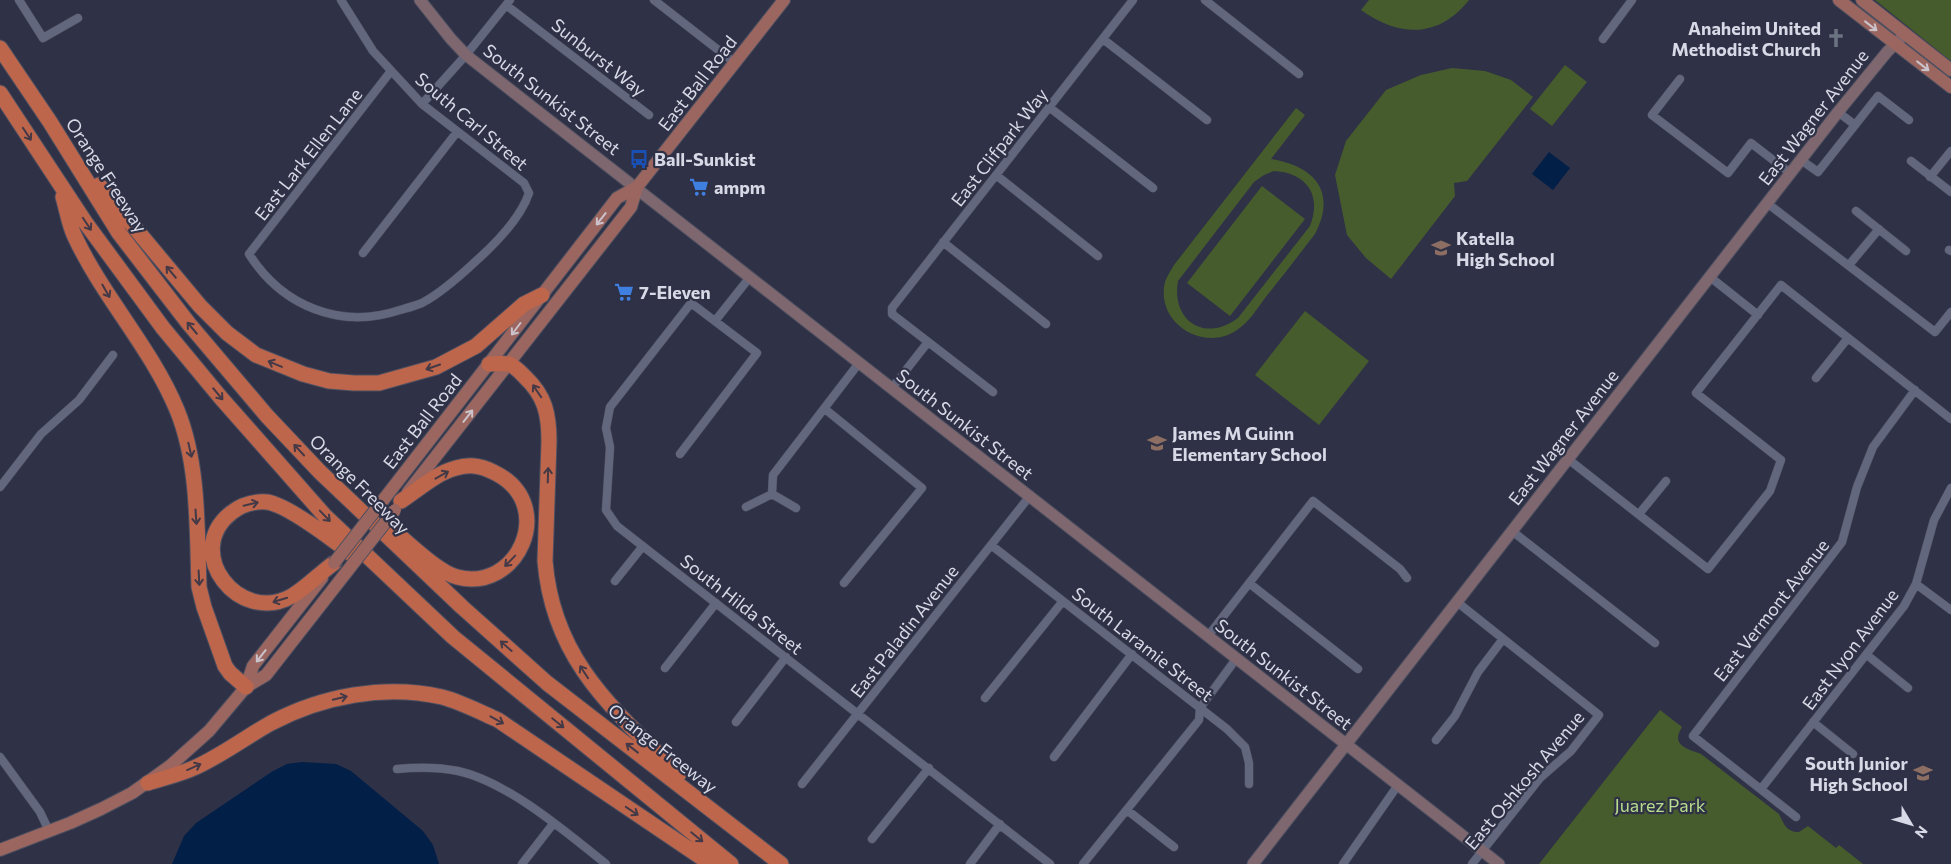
<svg xmlns="http://www.w3.org/2000/svg" width="1951" height="864" font-family="Commissioner,sans-serif">
<style>
.green{fill:#475c2d;fill-rule:evenodd}
.water{fill:#021f48}
.lines{fill:none;stroke-linecap:round;stroke-linejoin:round}
.street-casing{stroke:#4d4f60;stroke-width:9}
.secondary-casing{stroke:#4d4f60;stroke-width:13}
.primary-casing{stroke:#4d4f60;stroke-width:14}
.highway-casing{stroke:#4d4f60;stroke-width:17}
.street{stroke:#63677e;stroke-width:8}
.secondary{stroke:#7e676f;stroke-width:11}
.primary{stroke:#9a665f;stroke-width:12}
.highway{stroke:#be664b;stroke-width:15}
.primary-bridge-casing{stroke:#4d4f60;stroke-width:14;stroke-linecap:butt}
.primary-bridge{stroke:#9a665f;stroke-width:12}
.oneway{stroke:#cbc2cb}
.oneway2{stroke:#443947}
.labels{text-anchor:middle;dominant-baseline:central;stroke-width:4.5;stroke-linejoin:round;paint-order:stroke}
.poi-label{font-size:18px;font-weight:bold;fill:#d7d9e6;stroke:#2f3146;text-anchor:start}
.street-label{font-size:18px;fill:#d7d9e6;stroke:#2f3146}
.park-label{font-size:18px;fill:#b7dd8c;stroke:#2f3146}
</style>
<rect width="100%" height="100%" fill="#2f3146"/>
<path class="green" d="M1369,0H1469C1438,39 1399,37 1361,10Z
M1875,0H1951V61L1941,53Z
M1565,65L1587,82L1552,126L1530,109Z
M1452,68L1485,71L1511,80L1533,97L1467,181L1454,183L1455,196L1391,279L1366,258L1347,235L1335,175L1346,141L1386,90L1421,75Z
M1296,108L1305,115L1271,159C1315,166 1337,192 1315,234C1298,256 1282,277 1265,298C1257,309 1249,322 1237,330C1204,353 1155,323 1165,282C1167,276 1171,270 1174,265ZM1274,171C1307,173 1322,195 1310,226L1238,318C1205,343 1171,321 1178,281L1254,182L1264,175Z
M1262,186L1305,219L1230,316L1187,283Z
M1305,311L1369,361L1319,425L1255,375Z
M1660,710L1682,727C1670,746 1688,749 1701,754L1779,814C1784,824 1786,832 1799,832L1808,826L1836,848L1839,845L1863,864H1539Z"/>
<path class="water" d="M1549,152L1570,168L1553,190L1532,174Z
M302,762L336,764L351,771L423,831L433,845L439,864H172L184,836L196,823L273,771L287,764Z"/>
<g class="lines">
<g class="street-casing">
<path id="street" d="M19,0L43,38L78,18
M341,0L373,51L422,104L524,183L529,193C521,217 495,244 476,261C460,276 441,293 422,303C415,306 407,308 400,310C340,330 282,306 249,254L391,71
M654,0L735,63
M1205,0L1299,74
M506,5L649,115
M1103,39L1207,120
M1603,39L1632,0
M1680,79L1652,115L1728,173L1751,143L1790,173
M422,104L466,55L510,0
M1049,107L1153,188
M1838,112L1855,125
M1801,160L1818,172L1878,96L1909,120
M1911,161L1951,192
M996,175L1098,256
M1930,177L1951,151
M1767,203L1935,332L1951,312
M1856,211L1906,251
M943,242L1046,324
M1949,250L1951,251
M363,253L457,132
M1849,265L1879,229
M1710,277L1758,315
M715,321L750,277
M1816,378L1848,338
M892,388L928,342
M993,392L892,314V308L1133,0
M825,409L922,488L844,583
M680,454L757,353L691,303L610,407L606,428L610,447L606,510L617,526L1050,864
M1568,459L1708,569L1770,491L1781,460L1696,393L1781,285L1951,419
M0,487L41,434L79,400L113,355
M772,494L773,475L859,363
M746,507L772,494L796,508
M1639,514L1666,481
M1512,531L1655,643
M991,545L1227,729L1245,747L1249,763V784
M615,581L643,546
M1249,583L1358,669
M1916,584L1951,610
M1457,602L1599,715L1571,751L1540,778L1472,864
M1208,636L1313,501L1400,569L1407,578
M1867,655L1908,688
M665,668L716,603
M985,698L1063,601
M736,722L786,657
M1813,722L1853,754
M1436,740L1455,716L1478,672L1503,639
M0,757L40,812L49,831
M1054,757L1132,654
M397,769C418,767 438,767 458,771C508,782 566,832 606,864
M802,784L1029,497
M1761,789L1904,606L1916,584L1934,520L1951,488
M1127,810L1174,847
M1796,817L1693,736L1842,542L1857,487L1873,447L1915,390
M872,839L929,768
M522,864L553,824
M970,864L1000,824
M1083,864L1199,720L1200,708L1236,659
M1343,864L1398,785"/>
</g>
<g class="secondary-casing">
<path id="secondary" d="M420,0L451,39L466,55L1499,864
M1253,864L1838,112L1887,52L1905,34"/>
</g>
<g class="primary-casing">
<path id="primary" d="M1839,0L1951,87
M1862,0L1951,70
M408,492L631,207L637,187L784,0
M384,499L617,198L637,187
M246,687L253,666L322,578
M0,850L70,823L101,809L132,793L170,766L209,731L246,687L266,675L345,574"/>
</g>
<g class="highway-casing">
<path id="highway" d="M0,48L50,122L119,233L189,324L267,416L320,472L462,607L547,683L781,864
M0,93L85,222L163,328L221,398L325,516L453,637L731,864
M99,185L200,306L227,333L256,355L303,374L329,381L354,383H379L436,367L476,346L524,304L542,295
M63,197C67,210 69,225 75,237C103,297 152,349 177,410C199,463 197,530 199,587L204,607L225,666L230,673L246,687
M489,364C495,364 503,363 509,364C515,366 520,372 525,377C545,396 549,414 549,441L545,561C553,660 613,709 679,774
M390,528C407,541 437,572 457,577C517,593 556,508 499,475C485,467 472,463 456,468C436,473 418,490 401,501
M334,563C320,573 307,587 292,596C239,626 182,552 231,513C241,505 254,501 267,502C288,505 336,542 354,556
M148,783C164,778 181,774 196,767C222,755 246,737 271,723C322,696 385,684 442,697C461,702 480,712 498,720L711,864"/>
</g>
<use href="#street" class="street"/>
<use href="#secondary" class="secondary"/>
<use href="#primary" class="primary"/>
<use href="#highway" class="highway"/>
<g class="primary-bridge-casing">
<path id="primary-bridge" d="M334,563L384,499
M345,574L395,510"/>
</g>
<use href="#primary-bridge" class="primary-bridge"/>
</g>
<defs><path id="oneway-shaft" d="M-6 0H5M1.5-3L5.5 0L1.5 3" fill="none" stroke-width="1.6" stroke-linecap="round" stroke-linejoin="round" transform="scale(1.25)"/></defs>
<g class="oneway">
<use href="#oneway-shaft" transform="translate(1871 26) rotate(38)"/>
<use href="#oneway-shaft" transform="translate(1923 66) rotate(38)"/>
<use href="#oneway-shaft" transform="translate(601 219) rotate(128)"/>
<use href="#oneway-shaft" transform="translate(516 329) rotate(127)"/>
<use href="#oneway-shaft" transform="translate(468 416) rotate(-52)"/>
<use href="#oneway-shaft" transform="translate(261 656) rotate(128)"/>
</g>
<g class="oneway2">
<use href="#oneway-shaft" transform="translate(27 134) rotate(56)"/>
<use href="#oneway-shaft" transform="translate(87 224) rotate(56)"/>
<use href="#oneway-shaft" transform="translate(171 272) rotate(-130)"/>
<use href="#oneway-shaft" transform="translate(106 291) rotate(60)"/>
<use href="#oneway-shaft" transform="translate(192 328) rotate(-130)"/>
<use href="#oneway-shaft" transform="translate(275 364) rotate(-157)"/>
<use href="#oneway-shaft" transform="translate(433 367) rotate(161)"/>
<use href="#oneway-shaft" transform="translate(537 391) rotate(-124)"/>
<use href="#oneway-shaft" transform="translate(218 394) rotate(50)"/>
<use href="#oneway-shaft" transform="translate(190 450) rotate(77)"/>
<use href="#oneway-shaft" transform="translate(299 450) rotate(-133)"/>
<use href="#oneway-shaft" transform="translate(442 475) rotate(-29)"/>
<use href="#oneway-shaft" transform="translate(548 475) rotate(-88)"/>
<use href="#oneway-shaft" transform="translate(251 504) rotate(-13)"/>
<use href="#oneway-shaft" transform="translate(325 516) rotate(46)"/>
<use href="#oneway-shaft" transform="translate(196 517) rotate(86)"/>
<use href="#oneway-shaft" transform="translate(510 561) rotate(134)"/>
<use href="#oneway-shaft" transform="translate(199 578) rotate(87)"/>
<use href="#oneway-shaft" transform="translate(280 600) rotate(163)"/>
<use href="#oneway-shaft" transform="translate(506 646) rotate(-139)"/>
<use href="#oneway-shaft" transform="translate(584 672) rotate(-123)"/>
<use href="#oneway-shaft" transform="translate(340 698) rotate(-14)"/>
<use href="#oneway-shaft" transform="translate(497 720) rotate(29)"/>
<use href="#oneway-shaft" transform="translate(558 723) rotate(39)"/>
<use href="#oneway-shaft" transform="translate(632 748) rotate(-142)"/>
<use href="#oneway-shaft" transform="translate(194 767) rotate(-24)"/>
<use href="#oneway-shaft" transform="translate(632 811) rotate(34)"/>
<use href="#oneway-shaft" transform="translate(697 837) rotate(39)"/>
</g>
<defs>
<g id="church-bare" transform="scale(1.5)"><path d="M-1.2-6h2.4v3.5h3.3v2.4h-3.3V6h-2.4V-.1h-3.3v-2.4h3.3Z" fill="#6b7280" stroke="#2f3146" stroke-width="2.5" paint-order="stroke"/></g>
<g id="bus-bare" transform="scale(1.5)"><path d="M-5-6H5V4H4V6H2V4H-2V6H-4V4H-5ZM-3.5-4V0h7V-4ZM-3.5 1.2v1.5H-2V1.2ZM2 1.2v1.5H3.5V1.2Z" fill="#1a4fb4" stroke="#2f3146" stroke-width="2.5" paint-order="stroke"/></g>
<g id="supermarket-bare" transform="scale(1.5)"><path d="M-6-5.5h2.5l.6 2H6L4.5 2H-2.5L-4.4-4H-6ZM-1.5 3.2a1.3 1.3 0 1 0 .1 0ZM3 3.2a1.3 1.3 0 1 0 .1 0Z" fill="#3f7fe0" stroke="#2f3146" stroke-width="2.5" paint-order="stroke"/></g>
<g id="school-bare" transform="scale(1.5)"><path d="M0-5L7-2L0 1L-7-2ZM-4 1L0 2.5L4 1V4Q0 6-4 4Z" fill="#8d6e63" stroke="#2f3146" stroke-width="2.5" paint-order="stroke"/></g>
</defs>
<g fill-rule="evenodd">
<use href="#church-bare" x="1836" y="38"/>
<use href="#bus-bare" x="639" y="159"/>
<use href="#supermarket-bare" x="699" y="187"/>
<use href="#school-bare" x="1441" y="248"/>
<use href="#supermarket-bare" x="624" y="292"/>
<use href="#school-bare" x="1157" y="443"/>
<use href="#school-bare" x="1923" y="773"/>
</g>
<g class="labels">
<g class="poi-label">
<text x="1821" y="28" text-anchor="end">Anaheim United<tspan x="1821" dy="21">Methodist Church</tspan></text>
<text x="654" y="159">Ball-Sunkist</text>
<text x="714" y="187">ampm</text>
<text x="1456" y="238">Katella<tspan x="1456" dy="21">High School</tspan></text>
<text x="639" y="292">7-Eleven</text>
<text x="1172" y="433">James M Guinn<tspan x="1172" dy="21">Elementary School</tspan></text>
<text x="1908" y="763" text-anchor="end">South Junior<tspan x="1908" dy="21">High School</tspan></text>
</g>
<g class="street-label">
<text transform="translate(599 57) rotate(38)">Sunburst Way</text>
<text transform="translate(697 83) rotate(-52)">East Ball Road</text>
<text transform="translate(552 99) rotate(38)">South Sunkist Street</text>
<text transform="translate(1813 117) rotate(-52)">East Wagner Avenue</text>
<text transform="translate(472 121) rotate(40)">South Carl Street</text>
<text transform="translate(999 147) rotate(-52)">East Clifpark Way</text>
<text transform="translate(308 154) rotate(-52)">East Lark Ellen Lane</text>
<text transform="translate(107 175) rotate(57)">Orange Freeway</text>
<text transform="translate(422 421) rotate(-52)">East Ball Road</text>
<text transform="translate(965 424) rotate(38)">South Sunkist Street</text>
<text transform="translate(1563 437) rotate(-52)">East Wagner Avenue</text>
<text transform="translate(360 484) rotate(45)">Orange Freeway</text>
<text transform="translate(742 604) rotate(38)">South Hilda Street</text>
<text transform="translate(1771 610) rotate(-52)">East Vermont Avenue</text>
<text transform="translate(904 631) rotate(-52)">East Paladin Avenue</text>
<text transform="translate(1143 644) rotate(38)">South Laramie Street</text>
<text transform="translate(1850 649) rotate(-53)">East Nyon Avenue</text>
<text transform="translate(1284 674) rotate(38)">South Sunkist Street</text>
<text transform="translate(663 748) rotate(38)">Orange Freeway</text>
<text transform="translate(1524 780) rotate(-50)">East Oshkosh Avenue</text>
</g>
<g class="park-label">
<text x="1660" y="805">Juarez Park</text>
</g>
</g>
<g transform="translate(1911 824) rotate(128)" stroke="#2f3146" stroke-width="4" paint-order="stroke">
<path d="M0-4L9 19L0 12L-9 19Z" fill="#d7d9e6"/>
<text y="-8" font-size="14" font-weight="bold" text-anchor="middle" fill="#d7d9e6">N</text>
</g>
</svg>
